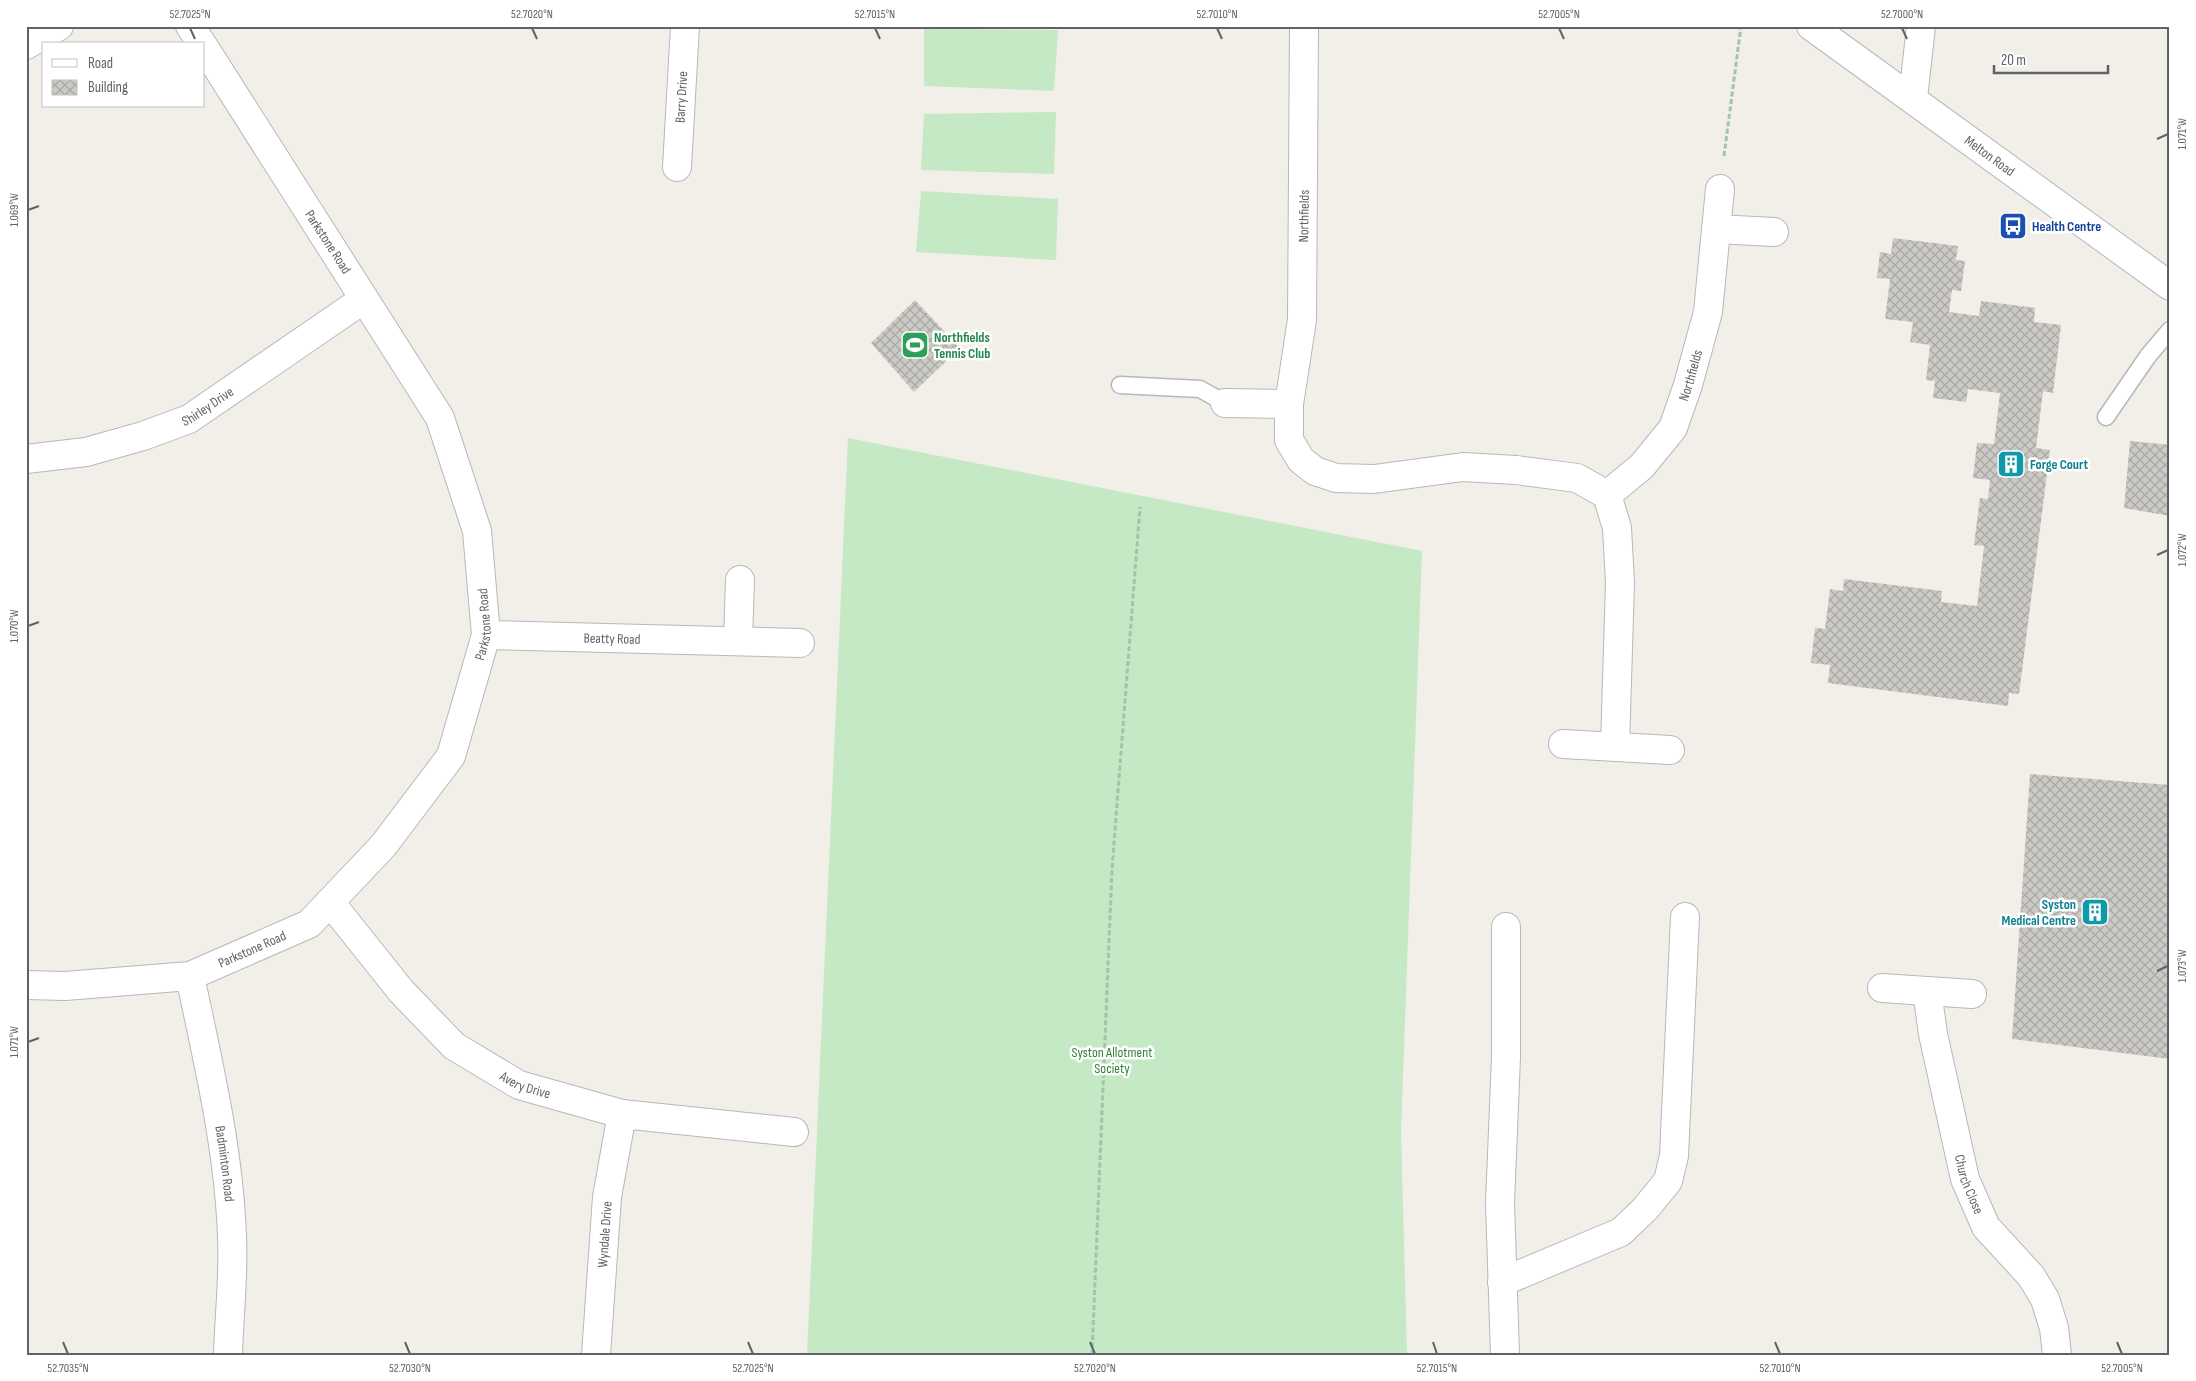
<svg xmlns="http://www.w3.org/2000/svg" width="2196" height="1381" font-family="'Sofia Sans Condensed',sans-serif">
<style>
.garden{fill:#c5e8c5}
.building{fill:url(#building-cross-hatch)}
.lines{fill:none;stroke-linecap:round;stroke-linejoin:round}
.service-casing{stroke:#b5b8bc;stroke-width:19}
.minor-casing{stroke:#b5b8bc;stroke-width:30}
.tertiary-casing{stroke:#b5b8bc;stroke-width:30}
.path{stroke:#9cc7a9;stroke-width:3;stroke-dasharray:5 2.5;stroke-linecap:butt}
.service{stroke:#fff;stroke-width:16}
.minor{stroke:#fff;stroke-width:28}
.tertiary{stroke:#fff;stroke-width:28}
.ticks{fill:none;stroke:#5f6368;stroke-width:2}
.labels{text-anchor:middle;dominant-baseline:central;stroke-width:5;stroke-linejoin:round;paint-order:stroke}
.street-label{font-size:14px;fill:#5f6368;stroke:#fff}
.transit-label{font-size:14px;font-weight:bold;fill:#164399;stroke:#fff;text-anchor:start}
.leisure-label{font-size:14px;font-weight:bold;fill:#27864d;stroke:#fff;text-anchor:start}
.culture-label{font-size:14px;font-weight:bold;fill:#0d838f;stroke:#fff;text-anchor:start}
.park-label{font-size:14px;fill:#348238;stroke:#fff}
.neatline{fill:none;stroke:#5f6368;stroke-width:2}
.ticks-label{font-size:12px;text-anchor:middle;fill:#5f6368}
</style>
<defs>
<pattern id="building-cross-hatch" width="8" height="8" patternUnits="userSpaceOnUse" patternTransform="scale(1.25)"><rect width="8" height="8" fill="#cccac5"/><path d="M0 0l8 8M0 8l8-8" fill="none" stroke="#a9a8a4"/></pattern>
</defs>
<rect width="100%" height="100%" fill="#f1efe8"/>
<path class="garden" d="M924,29L1058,30L1054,91L924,86Z
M1056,112L1054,174L921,170L924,114Z
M921,191L1058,199L1056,260L916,252Z
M848,438L1422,551L1401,1132L1407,1355H807Z"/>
<path class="building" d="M1893,238L1958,246L1956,260L1965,261L1961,291L1952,290L1949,312L1979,316L1981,301L2035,308L2034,322L2061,325L2053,393L2043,391L2036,448L2050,450L2019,694L2009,693L2008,706L1828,683L1830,665L1811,663L1815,628L1825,629L1830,589L1843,591L1844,579L1942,591L1941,602L1977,606L1984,546L1974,545L1980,498L1988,499L1990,480L1973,478L1977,443L1994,444L2000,393L1968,389L1966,402L1933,398L1935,381L1926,380L1930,345L1910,342L1913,322L1885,319L1890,279L1877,278L1880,252L1891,254Z
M915,300L960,348L914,392L871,343Z
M2130,441L2170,445V516L2124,508Z
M2030,774L2170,785V1059L2012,1039Z"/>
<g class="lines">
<g class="service-casing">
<path id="service" d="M1120,385L1200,389L1225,403
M2106,417L2148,356L2170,330"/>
</g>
<g class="minor-casing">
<g id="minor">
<path d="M190,26L202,44"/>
<path d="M1304,26L1302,320L1289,404V440L1301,460L1315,471L1336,478L1374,479L1463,467L1516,470L1577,478L1607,495L1617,528L1620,583L1615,746"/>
<path d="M26,45L59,26"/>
<path d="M1913,98L1921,26"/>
<path id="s1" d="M677,167L685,26"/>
<path d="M1716,229L1774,232"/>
<path d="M1225,403L1289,404"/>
<path id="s2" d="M26,459L86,452L143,436L189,419L364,299"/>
<path id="s3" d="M1607,495L1642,466L1673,428L1688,385L1708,312L1720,189"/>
<path id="s4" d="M486,635L800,643"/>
<path d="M738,641L740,580"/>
<path d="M1563,744L1670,750"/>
<path id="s5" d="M330,902L401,991L454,1046L519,1085L622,1114L794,1132"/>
<path id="s6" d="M190,976C208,1062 229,1149 232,1237C234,1276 229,1316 228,1355"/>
<path id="s7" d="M26,985L65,986L190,976L309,924L383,846L451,756L486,635L477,531L440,418L204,47"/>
<path d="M1882,988L1972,994"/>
<path id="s8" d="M1927,991L1933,1034L1965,1179L1986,1227L2031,1276L2045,1299L2054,1328L2057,1355"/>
<path d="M1502,1282L1621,1232L1645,1209L1668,1181L1674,1156L1685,917"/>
<path id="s9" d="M596,1355L607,1197L622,1114"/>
<path d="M1505,1355L1500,1203L1506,1057V927"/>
</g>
</g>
<g class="tertiary-casing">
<g id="tertiary">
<path id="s10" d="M1811,26L2170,286"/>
</g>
</g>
<path class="path" d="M1724,156L1741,26
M1092,1355L1112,869L1140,507"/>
<use href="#service" class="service"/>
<use href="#minor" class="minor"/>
<use href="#tertiary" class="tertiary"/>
</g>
<path class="ticks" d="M190,28L195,39M532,28L537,39M875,28L880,39M1217,28L1222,39M1559,28L1564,39M1902,28L1907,39M2157,139L2168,134M28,210L39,206M2157,555L2168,550M28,626L39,622M2157,971L2168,966M28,1042L39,1038M63,1342L68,1354M405,1342L410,1354M748,1342L753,1354M1090,1342L1095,1354M1433,1342L1437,1354M1775,1342L1780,1354M2117,1342L2122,1354"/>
<defs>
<g id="bus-square" transform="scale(1.4375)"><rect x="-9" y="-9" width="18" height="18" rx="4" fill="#1a4fb4" stroke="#fff"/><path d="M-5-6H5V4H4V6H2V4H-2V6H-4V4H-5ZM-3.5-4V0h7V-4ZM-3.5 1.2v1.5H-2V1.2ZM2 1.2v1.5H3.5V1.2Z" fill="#fff"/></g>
<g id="stadium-square" transform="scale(1.4375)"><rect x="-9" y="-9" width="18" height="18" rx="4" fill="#2e9e5b" stroke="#fff"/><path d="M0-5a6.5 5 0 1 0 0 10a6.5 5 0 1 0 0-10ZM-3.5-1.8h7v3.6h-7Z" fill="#fff"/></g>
<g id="building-square" transform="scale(1.4375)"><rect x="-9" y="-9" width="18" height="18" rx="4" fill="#0f9aa8" stroke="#fff"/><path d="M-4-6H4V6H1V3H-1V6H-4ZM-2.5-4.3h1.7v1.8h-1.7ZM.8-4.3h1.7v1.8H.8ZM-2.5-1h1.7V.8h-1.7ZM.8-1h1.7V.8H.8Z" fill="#fff"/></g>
</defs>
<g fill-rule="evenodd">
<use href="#bus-square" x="2013" y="226"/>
<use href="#stadium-square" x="915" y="345"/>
<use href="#building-square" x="2011" y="464"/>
<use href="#building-square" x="2095" y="912"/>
</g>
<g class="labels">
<g class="street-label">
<text stroke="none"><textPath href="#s1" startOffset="70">Barry Drive</textPath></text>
<text stroke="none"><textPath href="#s10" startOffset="221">Melton Road</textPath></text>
<text transform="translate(1304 216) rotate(-89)">Northfields</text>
<text transform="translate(328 242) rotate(57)">Parkstone Road</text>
<text stroke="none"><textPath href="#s3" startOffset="150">Northfields</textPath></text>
<text stroke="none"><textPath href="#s2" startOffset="191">Shirley Drive</textPath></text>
<text stroke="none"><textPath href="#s7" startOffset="651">Parkstone Road</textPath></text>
<text stroke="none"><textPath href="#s4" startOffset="126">Beatty Road</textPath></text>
<text stroke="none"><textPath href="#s7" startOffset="232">Parkstone Road</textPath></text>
<text stroke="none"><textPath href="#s5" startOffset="272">Avery Drive</textPath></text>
<text stroke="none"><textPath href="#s6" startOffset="191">Badminton Road</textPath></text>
<text stroke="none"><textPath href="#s8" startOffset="198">Church Close</textPath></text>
<text stroke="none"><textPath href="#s9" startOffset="121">Wyndale Drive</textPath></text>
</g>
<g class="transit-label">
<text x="2032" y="226">Health Centre</text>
</g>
<g class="leisure-label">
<text x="934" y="337">Northfields<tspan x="934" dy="16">Tennis Club</tspan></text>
</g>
<g class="culture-label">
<text x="2030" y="464">Forge Court</text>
<text x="2076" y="904" text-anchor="end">Syston<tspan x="2076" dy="16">Medical Centre</tspan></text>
</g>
<g class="park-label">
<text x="1112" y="1052">Syston Allotment<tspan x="1112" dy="16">Society</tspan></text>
</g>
</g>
<rect width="2196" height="1381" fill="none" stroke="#ffffff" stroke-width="55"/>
<rect x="42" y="42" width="162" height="65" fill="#ffffff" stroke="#bfc1c3"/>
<rect x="52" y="59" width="25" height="8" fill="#ffffff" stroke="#bfc1c3"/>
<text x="88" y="68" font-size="15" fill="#5f6368">Road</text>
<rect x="52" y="80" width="25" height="15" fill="url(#building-cross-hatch)" stroke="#bfc1c3"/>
<text x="88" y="92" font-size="15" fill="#5f6368">Building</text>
<path d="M1994 65v8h114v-8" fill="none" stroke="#5f6368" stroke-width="2.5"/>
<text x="2001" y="65" font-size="15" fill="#5f6368" stroke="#ffffff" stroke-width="4" paint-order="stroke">20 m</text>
<rect x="28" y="28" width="2140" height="1326" class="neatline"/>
<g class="ticks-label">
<text x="190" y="18">52.7025°N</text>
<text x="532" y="18">52.7020°N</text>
<text x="875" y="18">52.7015°N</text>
<text x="1217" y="18">52.7010°N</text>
<text x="1559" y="18">52.7005°N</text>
<text x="1902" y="18">52.7000°N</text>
<text transform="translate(2182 134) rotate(-90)" y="4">1.071°W</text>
<text transform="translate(14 210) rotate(-90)" y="4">1.069°W</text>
<text transform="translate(2182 550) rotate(-90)" y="4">1.072°W</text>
<text transform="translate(14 626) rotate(-90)" y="4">1.070°W</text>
<text transform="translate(2182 966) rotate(-90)" y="4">1.073°W</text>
<text transform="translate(14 1042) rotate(-90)" y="4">1.071°W</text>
<text x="68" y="1372">52.7035°N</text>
<text x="410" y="1372">52.7030°N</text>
<text x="753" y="1372">52.7025°N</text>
<text x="1095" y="1372">52.7020°N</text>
<text x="1437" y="1372">52.7015°N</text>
<text x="1780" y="1372">52.7010°N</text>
<text x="2122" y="1372">52.7005°N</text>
</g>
</svg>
